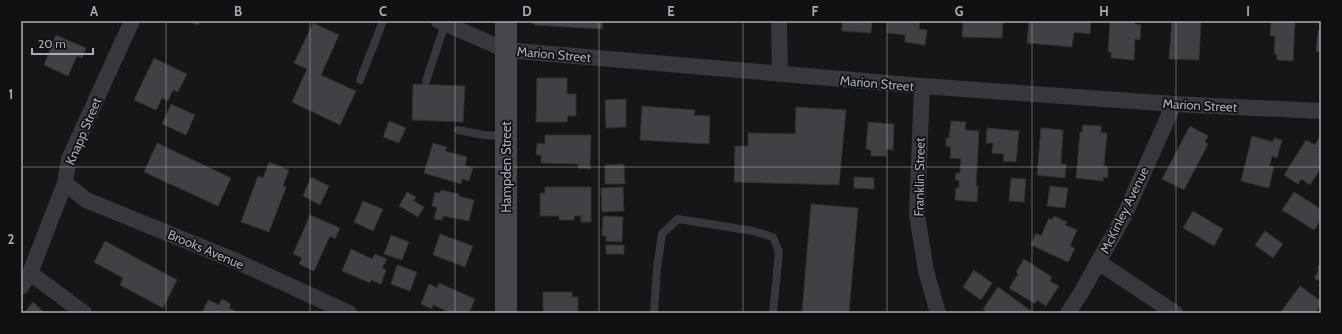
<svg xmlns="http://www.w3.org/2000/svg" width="1342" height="334" font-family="Cabin,sans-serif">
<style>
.building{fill:#404145;stroke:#303034}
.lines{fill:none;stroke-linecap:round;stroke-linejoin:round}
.lane{stroke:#37383d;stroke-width:8}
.street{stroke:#37383d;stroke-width:16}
.secondary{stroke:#45474d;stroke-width:22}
.grid{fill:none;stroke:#a8adb8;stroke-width:1;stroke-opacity:0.55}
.labels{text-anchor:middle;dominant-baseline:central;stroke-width:3.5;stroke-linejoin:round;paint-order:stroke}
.street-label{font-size:13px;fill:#a8adb8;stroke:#111113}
.neatline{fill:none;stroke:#a8adb8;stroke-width:1.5}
.grid-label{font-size:13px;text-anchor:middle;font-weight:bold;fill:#a8adb8}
</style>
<rect width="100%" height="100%" fill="#161618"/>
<path class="building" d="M188,21H200L198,25Z
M530,21H603L602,29L535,25Z
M842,21H872L871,33L842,31Z
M888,21H920L919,29L927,30L925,45L905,42V35L887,33Z
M963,21H1003L1002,38L962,37Z
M1029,21H1091L1090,34L1074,32L1072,47L1027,43Z
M1110,21H1135V24L1141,25L1140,40L1135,39L1134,60L1111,58V52H1108Z
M1172,21H1201L1199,60L1169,59Z
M1271,21H1295L1293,61L1277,60V55L1274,54L1275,36H1270Z
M313,23L339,35L321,75L356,91L340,125L292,102L307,69L294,63Z
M1318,31H1321V52L1316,51Z
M56,35L86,48L82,58L77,56L68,76L44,65Z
M154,58L187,74L178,92L173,90L168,101L162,98L156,110L134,100Z
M537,78H567V94H576V116H568L567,122H536Z
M413,84L465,86L463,122L412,120Z
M626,99V127L606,128L605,100Z
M171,104L195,115L186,135L162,124Z
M642,106L695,110L694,115L710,116L709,144L640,140Z
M796,107L846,110L839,185L734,182L735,146H748V133L795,134Z
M389,121L406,128L399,143L383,137Z
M951,121L966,122L965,130L979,131L976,186H978L977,202L955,200L956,188H959V180H955L956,173H960L961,159L950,158L951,147L946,146V138H949Z
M868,122L894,124L893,150L886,149V156H871V150L866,149Z
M1083,125L1101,126V133H1107L1104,166L1108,167V178L1103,177V181L1076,178L1080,132H1082Z
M1190,126L1208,136L1205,142L1208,144L1184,190L1162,179Z
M987,128L1019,131L1016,162L1003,161L1004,154L992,153L993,143H986Z
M1041,128L1063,130L1061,164H1066L1065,178L1037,175Z
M545,135H591L590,169L578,168V164L541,163V155H536L537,143L545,144Z
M1252,136L1273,142L1274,138L1282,140L1277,158L1272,156L1270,166L1274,167L1269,188L1241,181Z
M1319,138L1321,139V168L1310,185L1301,179L1298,184L1284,175L1306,140L1315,145Z
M157,143L231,178L218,206L144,172Z
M433,143L447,147L445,151L467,157L465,165L473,168L469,181L462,179L461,184L424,173Z
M269,162L289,170L283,186L286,187L269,232L241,222L258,176L263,178Z
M624,164L625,184H605V165Z
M311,177L329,186L320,205L303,196Z
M854,177L874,178V189L854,188Z
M1011,178L1026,179L1024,202L1009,201Z
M1050,186L1068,188L1065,208L1047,206Z
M545,187H591V222H581V216H574V220H559V216H540V193H545Z
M623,187L624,211L602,212L601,188Z
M441,190L459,194L458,196L474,200L469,221L443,216L442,220L434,219L437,207L432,206L435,192L440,193Z
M407,192L416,197L414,201L424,207L418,217L399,206Z
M1294,192L1321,209V220L1314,230L1282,210Z
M363,201L383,209L373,231L354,222Z
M811,204L858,208L849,313H802Z
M1193,211L1223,229L1214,246L1183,228Z
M310,215L340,228L335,239L330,236L314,271L299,264L302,258L293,254Z
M603,216L623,217L622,242L606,241V236H602Z
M1054,216L1067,222L1065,225L1077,230L1070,246L1075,248L1068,262L1031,245L1036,233L1041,236L1049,218L1052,220Z
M1265,231L1283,244L1273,258L1255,245Z
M440,234L473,246L465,267L433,255Z
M391,235L409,242L402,260L384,254Z
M105,241L177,280L163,308L120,285L123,278L94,262Z
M606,245H624V254H606Z
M351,249L372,259L375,254L387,259L382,268L386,270L381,284L371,280L370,283L342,271Z
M1024,259L1052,277L1050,281L1059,286L1046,306L1037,300L1035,304L1009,288L1018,274L1016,272Z
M1321,262V282L1314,278L1319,270L1317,268Z
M397,265L417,272L410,291L391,284Z
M974,270L992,283L981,300L963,287Z
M439,283L475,299L469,313H451L433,305L432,309L421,304L429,284L437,288Z
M1300,286L1321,301V305L1315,313H1280Z
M998,287L1034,313H985L986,311L983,309Z
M543,292H572V297H578V313H543Z
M222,299L231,304L229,308L240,313H202L208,300L219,305Z
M33,302L45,313H24Z"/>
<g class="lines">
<path class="lane" d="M360,80L383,21
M426,81L445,24
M458,130L484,135L505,136
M654,313L657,268L662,234L678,219L753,231L773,237L779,252L773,313"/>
<path class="street" d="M439,21L506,50L922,86L1174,104L1321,111
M779,21L780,74
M922,86L917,215L926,271L938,313
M65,183L86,200L236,261L349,313
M1098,262L1175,313
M30,273L84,313
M21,287L30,273L65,183L69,159L132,21
M1068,313L1081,293L1125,214L1174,104"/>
<path class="secondary" d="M506,313V21"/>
</g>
<path class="grid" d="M166,21V313M310,21V313M455,21V313M599,21V313M743,21V313M887,21V313M1032,21V313M1176,21V313M21,167H1321"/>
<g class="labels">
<g class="street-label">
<text transform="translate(554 54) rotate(5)">Marion Street</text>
<text transform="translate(877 83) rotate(5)">Marion Street</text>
<text transform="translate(1200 105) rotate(3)">Marion Street</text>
<text transform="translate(83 131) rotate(-67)">Knapp Street</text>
<text transform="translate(506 167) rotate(-90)">Hampden Street</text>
<text transform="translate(919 177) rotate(-89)">Franklin Street</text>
<text transform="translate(1124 210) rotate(-64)">McKinley Avenue</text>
<text transform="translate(206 249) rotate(23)">Brooks Avenue</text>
</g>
</g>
<rect width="1342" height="334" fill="none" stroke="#111113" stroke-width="44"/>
<path d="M32 48v6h61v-6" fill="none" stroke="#a8adb8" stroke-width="2"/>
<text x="38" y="48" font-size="12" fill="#a8adb8" stroke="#111113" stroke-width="3" paint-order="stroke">20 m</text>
<rect x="22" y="22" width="1298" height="290" class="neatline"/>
<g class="grid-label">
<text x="94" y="16">A</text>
<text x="238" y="16">B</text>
<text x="383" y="16">C</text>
<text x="527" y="16">D</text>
<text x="671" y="16">E</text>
<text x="815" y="16">F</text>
<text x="959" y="16">G</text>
<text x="1104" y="16">H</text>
<text x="1248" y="16">I</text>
<text x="11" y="99">1</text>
<text x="11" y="244">2</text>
</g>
</svg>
